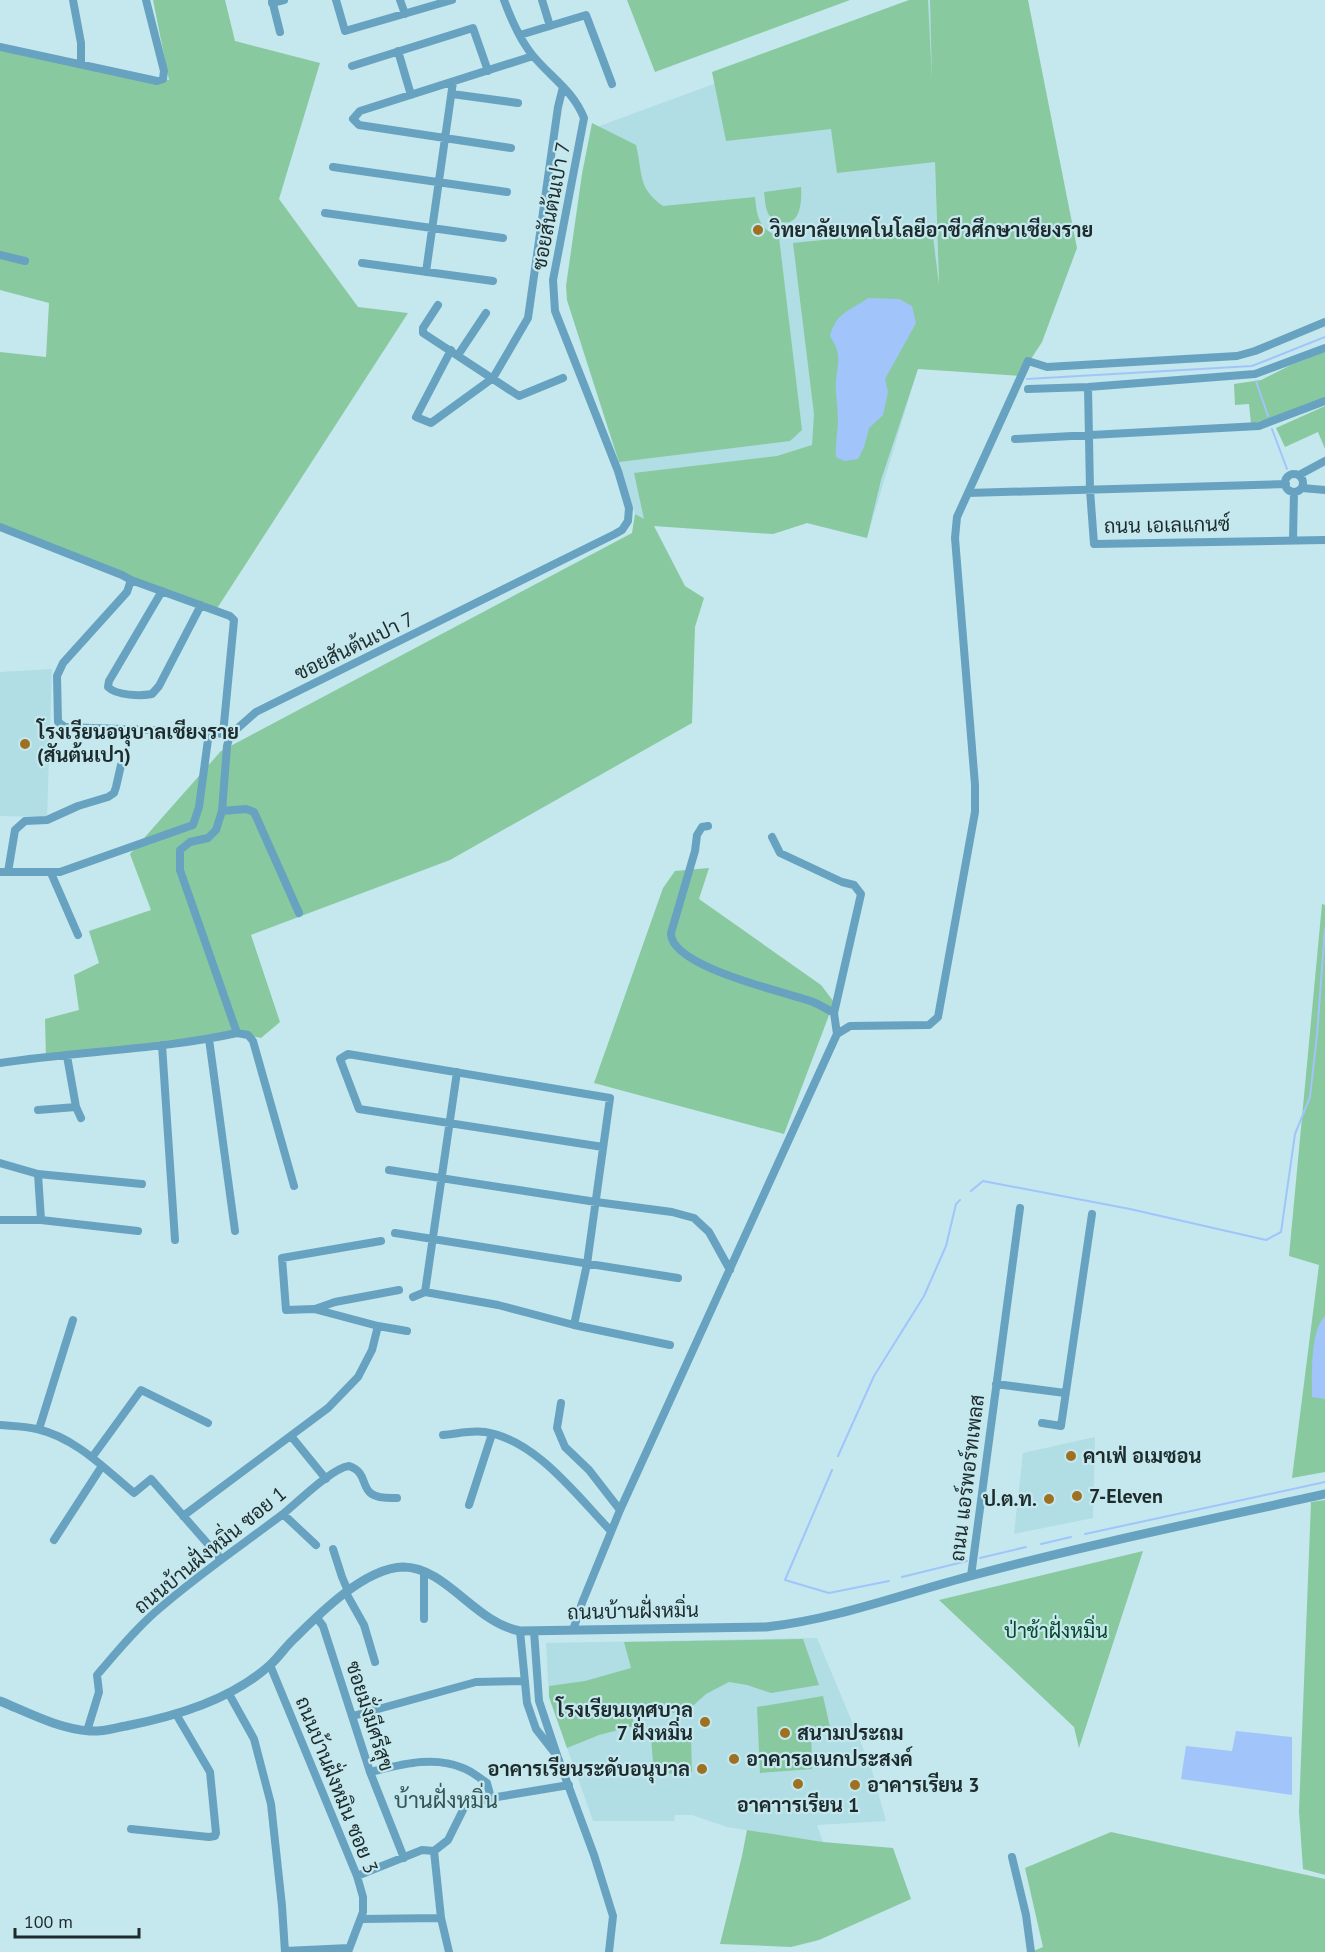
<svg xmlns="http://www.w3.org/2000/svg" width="1325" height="1952" font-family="'PT Sans',Sarabun,sans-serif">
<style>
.built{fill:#b1dde4}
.green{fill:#89c99f}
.water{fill:#a1c5fb}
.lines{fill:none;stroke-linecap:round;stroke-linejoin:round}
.stream{stroke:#a1c5fb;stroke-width:2}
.minor{stroke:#68a2c1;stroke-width:8}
.tertiary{stroke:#68a2c1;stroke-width:9}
.poi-dot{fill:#9e7122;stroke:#c4e8ed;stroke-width:2}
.labels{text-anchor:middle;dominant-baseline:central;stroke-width:4.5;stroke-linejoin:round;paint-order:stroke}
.street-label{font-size:20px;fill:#1e2b2d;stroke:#c4e8ed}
.poi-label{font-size:20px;font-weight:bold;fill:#1e2b2d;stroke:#c4e8ed;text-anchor:start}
.park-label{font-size:20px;fill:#084828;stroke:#c4e8ed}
.quarter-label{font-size:22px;fill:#355559;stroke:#c4e8ed}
</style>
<rect width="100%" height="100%" fill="#c4e8ed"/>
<path class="built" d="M925,0H930L939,298L867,538L807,523L773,534L653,526L635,514L567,300L594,128L809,49Z
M52,669L47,817L0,816V672Z
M1095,1437L1093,1518L1014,1534L1023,1453Z
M817,1638L871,1767L886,1821L817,1825L823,1842L727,1827L692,1815H675L674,1821H593L549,1697L546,1643Z"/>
<path class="green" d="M153,0H225L235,41L320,63L279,199L358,307L408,313L216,610L0,527V352L46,357L49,303L0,290V45L81,65L169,80Z
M627,0H850L655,72Z
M909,0H928L932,81L930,0H1028L1077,248L1042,342L1020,376L918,369L881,480L867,538L807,523L773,534L654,526L685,586L704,598L695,627L692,723L450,860L251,935L280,1022L261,1038L237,1033L46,1058L45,1019L79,1010L74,975L99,963L89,931L151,910L130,854L221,751L632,533L635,514L644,519L634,473L777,456L812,445L814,414L793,243L932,229L939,285L935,162L837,173L831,129L726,141L712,72Z
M592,123L636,145C643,173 637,188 663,206L755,197C757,218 759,228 779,237L802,430L790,441L619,462L567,300L566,286L582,174Z
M801,187C802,200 801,227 781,222C777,221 772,219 769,215C765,209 765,199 764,192Z
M1325,352V398L1271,418L1251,424L1249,404L1235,405L1234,384L1261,380L1291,365Z
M1325,406V449L1318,432L1285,447L1276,428Z
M709,868L699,899L821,985L834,1002L784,1134L594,1083L663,888L675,871Z
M1322,904L1325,905V1472L1292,1478L1319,1265L1289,1256Z
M1325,1500V1875L1303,1869L1299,1811L1311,1502Z
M1143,1551L1079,1748L1074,1727L939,1600Z
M803,1639L819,1685L771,1693L747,1685L729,1682L706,1694L686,1712L632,1715L634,1726L599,1735L567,1748L549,1697V1686L585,1681L631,1668L624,1642Z
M823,1696L830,1727H811L812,1769L760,1773L757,1707Z
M691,1737L692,1772L654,1775L651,1738Z
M747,1830L823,1842L893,1848L911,1899L819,1940L791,1947L720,1944L742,1856Z
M1111,1832L1325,1879V1952H1031L1043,1947L1025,1868Z"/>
<path class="water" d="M868,298L899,299L912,306L916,323L885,379L888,392L883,415L869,428L864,447L858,459L844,461L836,457C835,444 838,432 838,419C838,406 835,393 836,381C838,360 842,355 830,336C837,311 849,312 868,298Z
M1325,1316V1399L1312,1397C1312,1377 1310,1330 1325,1316Z
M1236,1731L1292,1737V1795L1181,1779L1186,1746L1232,1751Z"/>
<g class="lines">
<path class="stream" d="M1027,379L1252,366L1325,337
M1256,381L1268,416
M1272,429L1287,469
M971,1191L983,1181L1130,1209L1266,1240L1281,1232L1295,1134L1310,1097L1317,1035L1325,928
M838,1456L874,1376L924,1296L946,1246L956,1204L960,1200
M832,1470L785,1580L829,1593L889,1581
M1085,1534L1325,1482
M1041,1544L1071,1537
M980,1558L1026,1547
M902,1577L967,1561"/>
<path class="minor" d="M73,0L81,43V64
M272,0L280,32
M336,0L345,31L452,0
M400,0L405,14
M542,0L550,26
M272,3L284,0
M520,35L586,15L612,84
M0,47L157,81L163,79L164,71L146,0
M398,51L411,95
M352,66L473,28L488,71
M452,94L518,103
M511,148L359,125L353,119L360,111L533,56
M333,167L507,192
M325,213L503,238
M0,255L25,261
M362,263L493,281
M426,272L453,82
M438,305L423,328V333L519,396L563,378
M451,350L416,417L431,423L493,378L528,318L558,107L563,87
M458,355L486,313
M1088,387L1090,490L1094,544L1325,540
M1028,389L1088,387L1255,374L1325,348
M1015,439L1259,426L1325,401
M1285 483a9 9 0 1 1 18 0a9 9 0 1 1-18 0Z
M1299,475L1325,461
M1302,488L1325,490
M968,493L1286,484
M0,527L122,575L131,580L127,592L63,663L57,676L58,722L65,727L209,732L230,735
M1293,540L1294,492
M131,580L230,616L234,620L223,734
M162,591L109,681L108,687C117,696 141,696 152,694L159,686L201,605
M222,811L246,809L254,812L299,913
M708,826L702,827L697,835L695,851L671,933C670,967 786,992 813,1002C820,1005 827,1009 834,1013
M772,837L780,853L842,882L854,885L861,894L834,1013L837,1034
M0,872H60L193,825L199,807L209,732
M8,872L15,830L25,821L47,820L78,806L108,797L114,793L116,787L121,765
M51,873L78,935
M237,1033L248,1035L253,1041L294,1186
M209,1039L235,1231
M162,1045L175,1240
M67,1056L76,1107L81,1118
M0,1063C79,1051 159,1050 237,1033L180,870V850L190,842L208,838L216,830L222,811L227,746L230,735L256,712L615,534L622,530L628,521L629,508L618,471L555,311L553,280L584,118C573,91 553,79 534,57C521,42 511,19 504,0
M38,1110L76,1107
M0,1163L38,1174L142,1184
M389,1170L596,1202L672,1212L694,1218L709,1232L730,1270
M38,1174L41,1220
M0,1220H41L138,1231
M395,1233L678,1278
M381,1241L282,1258L286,1310L314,1309L378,1326L407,1331
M425,1292L457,1072
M413,1297L425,1292L498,1305L574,1325L670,1345
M315,1309L335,1302L399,1290
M574,1325L587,1264L610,1098L348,1054L340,1059L359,1109L603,1147
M996,1384L1065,1393
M561,1403L557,1428L565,1447L589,1470L620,1510
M1042,1423L1061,1426L1092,1214
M0,1425C12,1426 25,1426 37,1429C76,1438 105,1469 134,1493L151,1479L221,1559
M39,1429L73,1320
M443,1435C456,1434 471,1430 485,1432C536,1440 576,1495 611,1531
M291,1436L326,1479
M93,1456L141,1390L208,1423
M469,1505L492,1434
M283,1514L316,1545
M183,1516L328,1408L358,1377L372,1350L378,1326
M54,1540L102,1466
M333,1549L342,1577L348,1591
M971,1576L1020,1208
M346,1593L364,1625L375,1662
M317,1618L323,1626L370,1772L404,1858
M424,1619V1572
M573,1630L582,1603L620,1510L837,1034L850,1026L929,1025L938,1017L975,812V785L955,538L957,517L1028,361L1047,367L1237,356L1255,351L1325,322
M520,1631L527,1703L536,1729L554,1752
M534,1631L539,1701L557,1755L594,1855L613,1916L609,1952
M270,1665L357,1876L363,1897V1912L348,1952
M229,1694L254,1739L271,1804L282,1906L285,1952
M353,1716L476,1682L525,1681
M87,1731L99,1692L97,1675C117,1652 137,1627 160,1608C199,1574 242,1545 283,1514C298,1502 332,1468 349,1466C375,1475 351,1500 397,1498
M370,1772C400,1765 433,1755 463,1768C472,1771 479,1778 487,1783L491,1798
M131,1829L209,1837L215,1836L216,1833L210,1772L176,1714
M1012,1857L1026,1915L1031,1952
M357,1876L422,1850L434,1851
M361,1919L441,1918
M285,1951L349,1948
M449,1952L441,1918L434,1851L448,1840L465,1806L491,1798L569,1785"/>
<path class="tertiary" d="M0,1701C29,1713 59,1729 90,1731C102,1732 114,1728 126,1726C176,1716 231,1700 270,1665C279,1657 286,1646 295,1638C320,1613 365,1568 403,1567C446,1567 475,1623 520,1631L766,1627C838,1619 905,1593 974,1575C1090,1544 1208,1520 1325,1494"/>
</g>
<g class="poi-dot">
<circle cx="758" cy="230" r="6"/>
<circle cx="25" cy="744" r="6"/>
<circle cx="1071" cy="1456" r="6"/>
<circle cx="1077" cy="1496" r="6"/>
<circle cx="1049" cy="1499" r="6"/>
<circle cx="705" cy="1722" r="6"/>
<circle cx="785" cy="1733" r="6"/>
<circle cx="734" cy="1759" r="6"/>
<circle cx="702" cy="1769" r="6"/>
<circle cx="798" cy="1784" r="6"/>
<circle cx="855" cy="1785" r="6"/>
</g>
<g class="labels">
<g class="street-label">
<text transform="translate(551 206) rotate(-79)">ซอยสันต้นเปา 7</text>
<text transform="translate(1167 525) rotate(-1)">ถนน เอเลแกนซ์</text>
<text transform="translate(354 646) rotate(-26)">ซอยสันต้นเปา 7</text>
<text transform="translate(967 1478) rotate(-83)">ถนน แอร์พอร์ทเพลส</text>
<text transform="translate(210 1550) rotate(-39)">ถนนบ้านฝั่งหมิ่น ซอย 1</text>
<text transform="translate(633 1611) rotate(-1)">ถนนบ้านฝั่งหมิ่น</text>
<text transform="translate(370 1716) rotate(72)">ซอยมั่งมีศรีสุข</text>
<text transform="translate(337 1785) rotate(68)">ถนนบ้านฝั่งหมิน ซอย 3</text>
</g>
<g class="poi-label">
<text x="770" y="230">วิทยาลัยเทคโนโลยีอาชีวศึกษาเชียงราย</text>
<text x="37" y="732">โรงเรียนอนุบาลเชียงราย<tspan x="37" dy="23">(สันต้นเปา)</tspan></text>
<text x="1083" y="1456">คาเฟ่ อเมซอน</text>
<text x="1089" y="1496">7-Eleven</text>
<text x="1037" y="1499" text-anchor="end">ป.ต.ท.</text>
<text x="693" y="1710" text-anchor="end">โรงเรียนเทศบาล<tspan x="693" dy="23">7 ฝั่งหมิ่น</tspan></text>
<text x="797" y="1733">สนามประถม</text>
<text x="746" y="1759">อาคารอเนกประสงค์</text>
<text x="690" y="1769" text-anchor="end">อาคารเรียนระดับอนุบาล</text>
<text x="867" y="1785">อาคารเรียน 3</text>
<text x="798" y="1805" text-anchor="middle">อาคาารเรียน 1</text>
</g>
<g class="park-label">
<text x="1056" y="1631">ป่าช้าฝั่งหมิ่น</text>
</g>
<g class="quarter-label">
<text x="446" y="1800">บ้านฝั่งหมิ่น</text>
</g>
</g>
<path d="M15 1928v9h124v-9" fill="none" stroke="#1e2b2d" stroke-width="3"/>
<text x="24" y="1928" font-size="18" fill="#1e2b2d" stroke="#c4e8ed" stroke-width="4.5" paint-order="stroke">100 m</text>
</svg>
